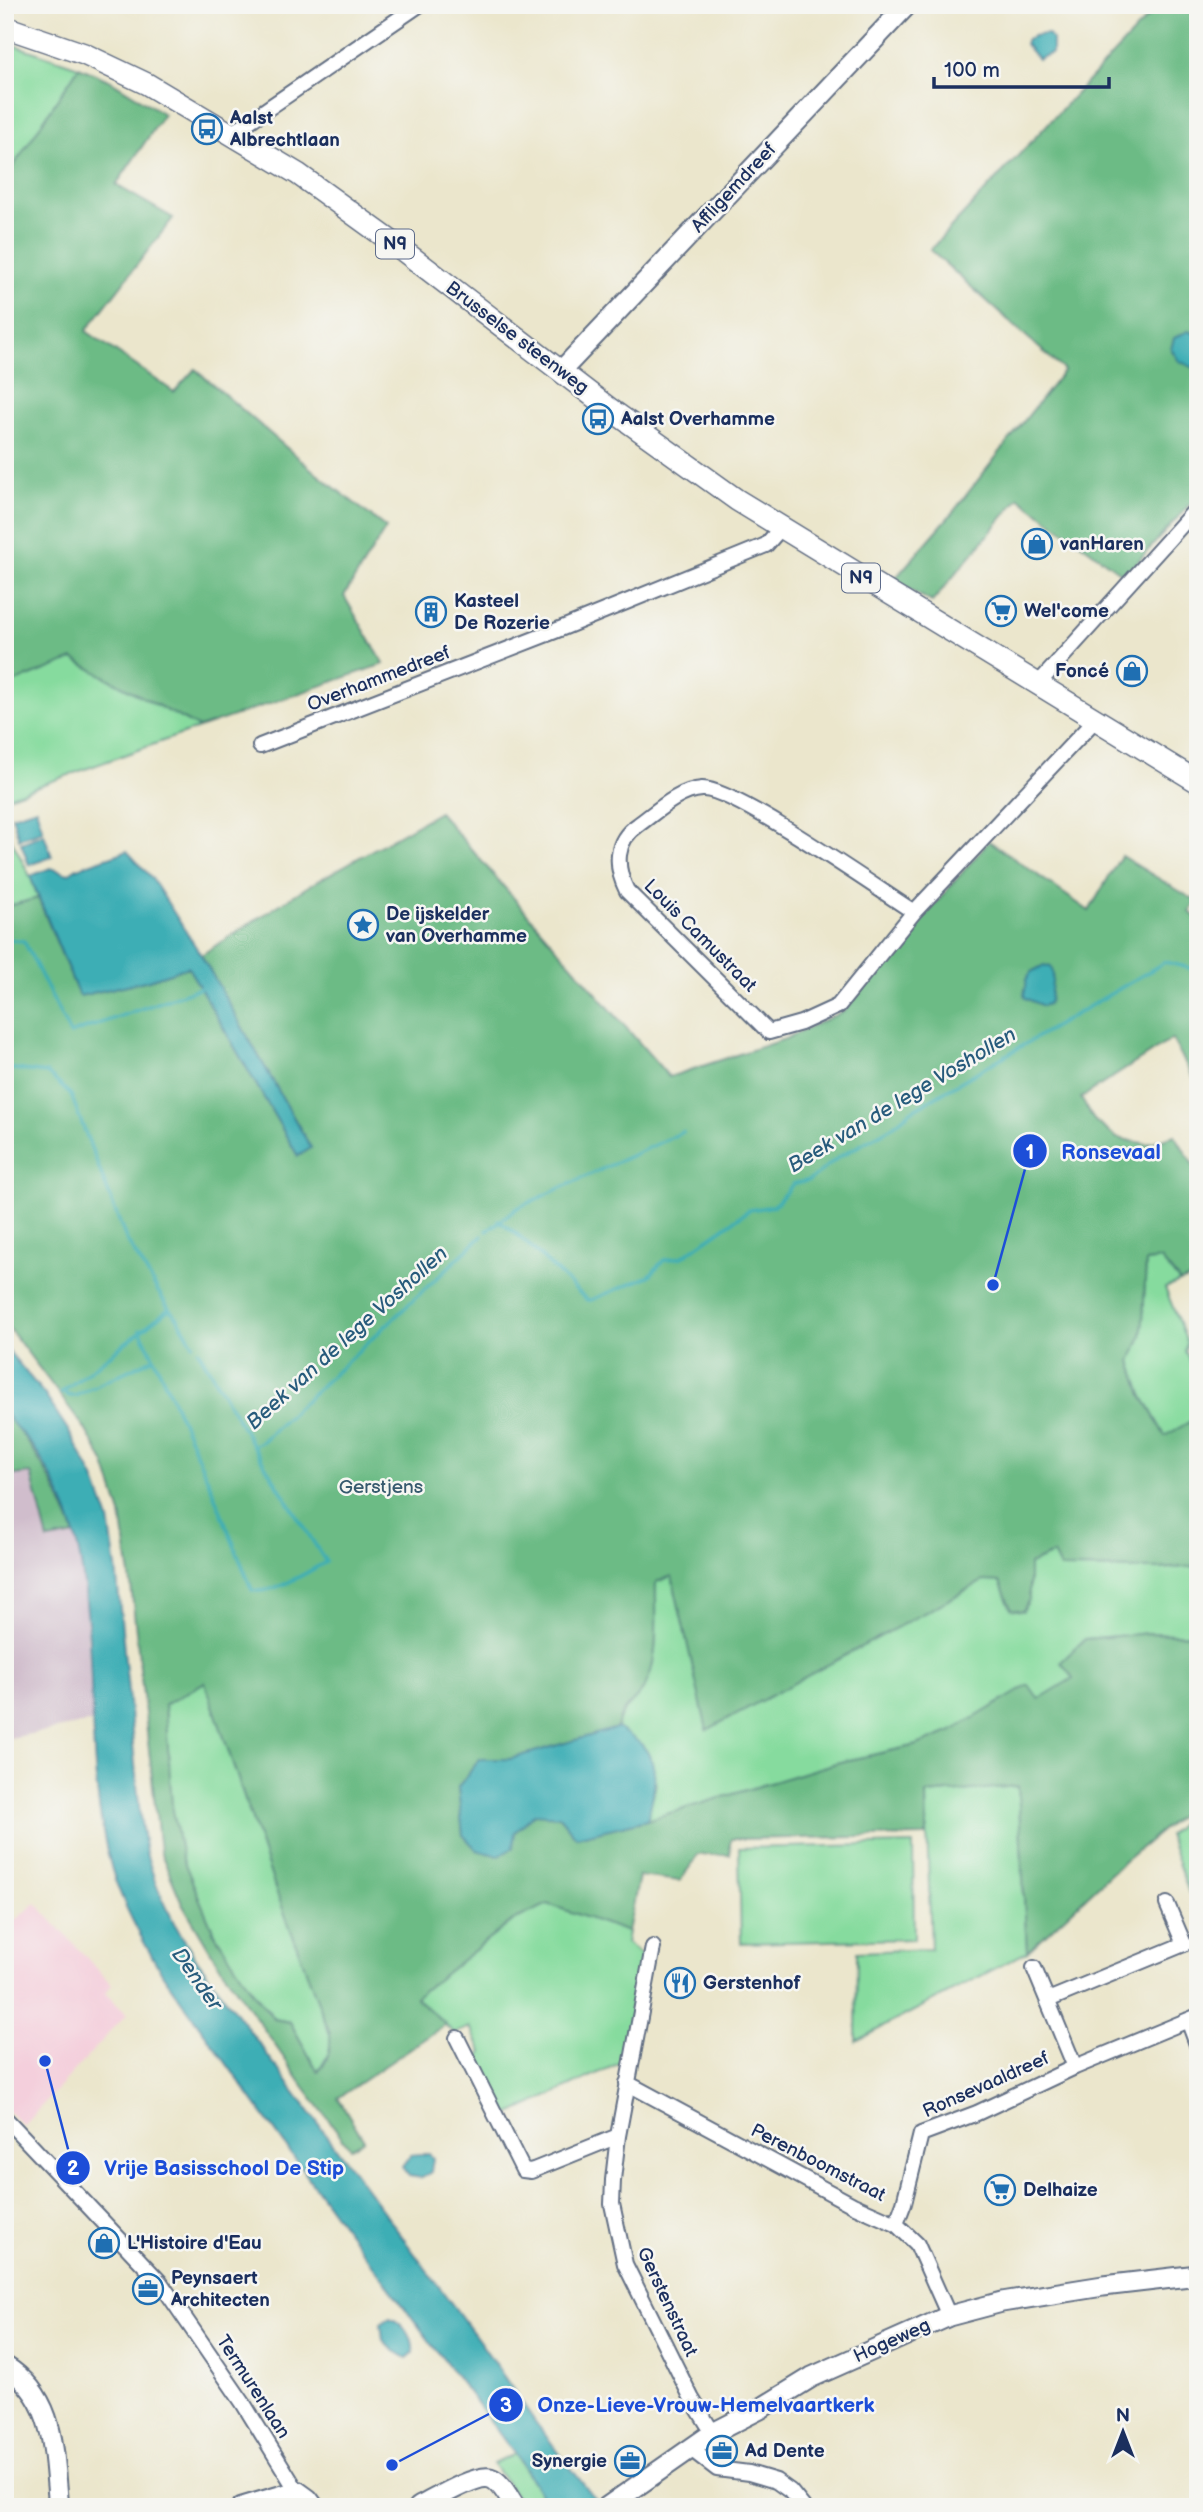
<svg xmlns="http://www.w3.org/2000/svg" width="1203" height="2512" font-family="'Balsamiq Sans',sans-serif">
<style>
.built{fill:#f4cfdc}
.industrial{fill:#d0bdcc}
.green{fill:#86db9e;stroke:#50857e;stroke-width:2}
.forest{fill:#6cbb85;stroke:#447572;stroke-width:2;fill-rule:evenodd}
.water{fill:#3daeb5;stroke:#2c6e8a;stroke-width:2}
.lines{fill:none;stroke-linecap:round;stroke-linejoin:round}
.stream{stroke:#3daeb5;stroke-width:3.5}
.street-casing{stroke:#646f84;stroke-width:18}
.secondary-casing{stroke:#646f84;stroke-width:23}
.primary-casing{stroke:#646f84;stroke-width:24}
.street{stroke:#fff;stroke-width:14}
.secondary{stroke:#fff;stroke-width:19}
.primary{stroke:#fff;stroke-width:21}
.labels{text-anchor:middle;dominant-baseline:central;stroke-width:5;stroke-linejoin:round;paint-order:stroke}
.shield{fill:#f6f6f2;stroke:#5d6b8a;stroke-width:2}
.shield-label{font-size:18px;font-weight:bold;fill:#1b2f5e}
.poi-label{font-size:19px;font-weight:bold;fill:#1b2f5e;stroke:#f6f6f2;text-anchor:start}
.street-label{font-size:19px;fill:#1b2f5e;stroke:#f6f6f2}
.park-label{font-size:19px;fill:#365a6e;stroke:#f6f6f2}
.water-label{font-size:21px;font-style:italic;fill:#275b7c;stroke:#f6f6f2}
.leader{fill:none;stroke:#1d4ed8;stroke-width:2.5}
.callout-dot{fill:#1d4ed8;stroke:#f6f6f2;stroke-width:2.5}
.mark-label{font-size:21px;text-anchor:middle;font-weight:bold;fill:#fff}
.callout-label{font-size:21px;text-anchor:middle;font-weight:bold;fill:#1d4ed8;stroke:#f6f6f2;stroke-width:5;stroke-linejoin:round;paint-order:stroke}
</style>
<rect width="100%" height="100%" fill="#f6f6f2"/>
<filter id="ink" filterUnits="userSpaceOnUse"><feTurbulence type="fractalNoise" baseFrequency=".0143" numOctaves="2"/><feDisplacementMap in="SourceGraphic" scale="14" xChannelSelector="R" yChannelSelector="G"/><feConvolveMatrix kernelMatrix="1 2 1 2 8 2 1 2 1" color-interpolation-filters="sRGB"/></filter>
<filter id="wash" filterUnits="userSpaceOnUse"><feTurbulence type="fractalNoise" baseFrequency=".00686" numOctaves="4" result="noise"/><feDisplacementMap in="SourceGraphic" scale="28" xChannelSelector="R" yChannelSelector="G"/><feGaussianBlur stdDeviation="1.57" result="paint"/><feColorMatrix in="noise" values="0 0 0 0 0 0 0 0 0 0 0 0 0 0 0 0 0 1.4 0 .05"/><feComposite in="paint" operator="in"/></filter>
<g filter="url(#wash)">
<rect width="100%" height="100%" fill="#ebe6cc"/>
<path class="built" d="M36,1903L112,1985L105,1993L127,2014L23,2126L5,2108V1928Z"/>
<path class="industrial" d="M31,1472L48,1540L75,1535L84,1575L92,1722L5,1739V1476Z"/>
<path class="green" d="M5,42L79,67L5,179Z
M73,659L199,728L5,798V686Z
M5,827L30,876L38,898L5,907Z
M1161,1259L1180,1282L1165,1288L1187,1342L1185,1351L1198,1375V1417L1165,1436L1142,1395L1131,1361L1141,1336L1143,1321L1146,1261Z
M1054,1554L1061,1568L1158,1569L1198,1566V1635L1149,1633L1085,1639L1061,1662L1074,1678L1038,1700L1029,1686L950,1732L917,1745L836,1763L647,1820L656,1784L642,1745L617,1728C620,1708 634,1704 644,1688C661,1658 655,1615 656,1581L672,1576L707,1729L984,1580L1000,1581L1011,1609L1029,1599V1564Z
M205,1682L277,1893L330,2034L331,2050L318,2072L290,2022L275,2019C235,1971 201,1918 182,1858C167,1810 169,1755 165,1705Z
M1018,1786L1027,1952L856,2041L857,1952L931,1949L926,1794Z
M1198,1809V1890L1189,1893L1168,1835Z
M913,1844L914,1939L741,1943L739,1848Z
M548,1904L628,1932L626,1943L643,1956L622,2062L506,2116L477,2061L482,2052L470,2027L456,2033L453,2032L414,1997L514,1920Z
M514,2454L539,2492L544,2507H523L493,2464Z"/>
<path class="forest" d="M1159,5H1181L1198,14V495L1125,576L1019,498L932,602L893,581L953,512L1064,370L930,250Z
M79,67L111,81L164,114L116,185L173,218L86,331L174,392L195,369L317,474L386,528L344,596L384,664L199,728L73,659L5,686V179Z
M439,812L669,1077L785,1039L844,1011L989,841L1089,911L1121,856L1196,901L1190,912L1198,919V1077L1194,1079L1172,1039L1081,1098L1094,1120L1117,1138L1147,1144L1175,1135L1198,1173V1275L1180,1282L1161,1259L1146,1261L1143,1321L1141,1336L1131,1361L1142,1395L1165,1436L1198,1417V1566L1158,1569L1060,1568L1053,1554L1029,1564V1599L1023,1611L1011,1609L1000,1582L983,1581L707,1730L672,1576L656,1582C655,1615 661,1658 644,1688C634,1704 620,1708 617,1728L510,1759H480L458,1787L463,1835L515,1832L534,1813L559,1816L576,1837L647,1820L836,1763L917,1745L950,1732L1029,1685L1039,1699L1073,1678L1061,1662L1085,1639L1149,1633L1198,1635V1800L1120,1865L1027,1952L1018,1786L926,1794V1836L731,1839L730,1855H698L680,1881L639,1876L628,1932L548,1904L513,1920L415,1997L446,2024L338,2098L364,2140L350,2148L304,2087L214,1957L182,1903L160,1851L130,1576L121,1514L105,1464L84,1427L5,1323V907L38,898L79,996L149,980L188,967L298,1156L311,1148L201,955L307,887ZM205,1682L277,1893L330,2034C331,2049 329,2060 318,2072L290,2022L274,2019L254,1994L213,1931L182,1857L172,1805L165,1705Z
M5,1412C38,1453 57,1487 75,1535L48,1540L31,1473L5,1476Z"/>
<path class="water" d="M1048,34L1052,39V53L1038,59L1025,44C1027,35 1040,35 1048,34Z
M1188,331L1198,335V370L1179,361L1171,349L1174,338Z
M36,808L43,831L19,839L12,816Z
M44,834L52,857L29,865L21,843Z
M127,851L151,877L201,955L311,1148L298,1156L188,967L149,980L79,996L30,876L51,868L68,874L77,868Z
M1044,965L1051,967L1053,973L1050,1000L1048,1004L1043,1006L1025,998C1022,992 1028,987 1026,980L1031,972Z
M5,1347L45,1395L68,1430L94,1478L109,1520L116,1567L140,1816L146,1853L156,1884L174,1923L197,1960L480,2342L536,2423L601,2507H544L539,2492L519,2460L341,2223L163,1975C144,1943 123,1907 112,1870C81,1763 101,1647 76,1539C69,1510 49,1468 31,1444C24,1434 8,1422 5,1411C2,1396 5,1363 5,1347Z
M617,1728C625,1733 634,1738 641,1744C662,1766 654,1794 647,1820L576,1837L559,1816L534,1814L515,1832L513,1848L499,1856L477,1850L463,1835L458,1787L480,1759H510Z
M419,2154H429L433,2158L431,2172L422,2178L409,2176L402,2167L411,2155Z
M390,2318C404,2324 415,2337 413,2353L407,2358L393,2350L383,2340L381,2324Z"/>
<g class="lines">
<path class="stream" d="M5,939L24,941L70,1034L200,988
M5,1068L47,1073L71,1095L126,1239L169,1309
M498,1220L518,1235L587,1300H591L649,1276L664,1260L682,1257L749,1210L774,1206L793,1184L810,1180L839,1157L892,1127L911,1111L1165,962L1198,970
M487,1231L517,1208L683,1132
M198,1350L253,1446L262,1441L482,1236
M154,1358L211,1487L252,1590C271,1596 309,1571 326,1562L253,1446
M64,1392L69,1396H75L154,1358L140,1330
M61,1393L169,1309L177,1317L193,1344"/>
</g>
</g>
<g filter="url(#ink)">
<g class="lines">
<g class="street-casing">
<path id="street" d="M232,133L419,5
M1037,685L1198,507
M260,746L555,631L766,545L780,529
M914,912C879,890 733,787 702,789C679,790 656,812 638,825C614,841 615,867 627,891L769,1032L801,1023L838,1006L914,912L1095,720
M653,1947L618,2136L613,2180L612,2204L625,2264L692,2399L713,2433
M1034,1968L1075,2067
M1048,2000L1184,1944L1167,1904
M1188,2020L1198,2047
M457,2038L523,2170L531,2171L618,2136
M627,2083L853,2205L896,2224L917,2244L949,2316
M5,2118L160,2282L243,2403L297,2491
M896,2224L904,2203L921,2134L977,2113L1075,2067L1198,2016
M691,2449L717,2469L749,2473L776,2481L790,2491L803,2507"/>
</g>
<g class="secondary-casing">
<path id="secondary" d="M561,371L907,5
M5,2366C57,2398 53,2453 59,2507
M242,2507L297,2491L308,2499L314,2507
M419,2507C433,2500 476,2474 490,2478C501,2481 509,2498 515,2507
M607,2507L713,2433L760,2409L812,2377L949,2316L1002,2302L1103,2286L1198,2275"/>
</g>
<g class="primary-casing">
<path id="primary" d="M5,27L84,54L147,84L298,174L392,242L610,409L737,500L1198,782"/>
</g>
<use href="#street" class="street"/>
<use href="#secondary" class="secondary"/>
<use href="#primary" class="primary"/>
</g>
</g>
<defs>
<g id="bus-ring" transform="scale(1.575)"><circle r="9.5" fill="#f6f6f2" stroke="#1f6fb2" stroke-width="1.5"/><path d="M-5-6H5V4H4V6H2V4H-2V6H-4V4H-5ZM-3.5-4V0h7V-4ZM-3.5 1.2v1.5H-2V1.2ZM2 1.2v1.5H3.5V1.2Z" fill="#1f6fb2"/></g>
<g id="shop-ring" transform="scale(1.575)"><circle r="9.5" fill="#f6f6f2" stroke="#1f6fb2" stroke-width="1.5"/><path d="M-5-2.5h2.3a2.7 3.5 0 0 1 5.4 0H5L5.5 6h-11ZM-1.5-2.5h3a1.5 2.3 0 0 0-3 0Z" fill="#1f6fb2"/></g>
<g id="supermarket-ring" transform="scale(1.575)"><circle r="9.5" fill="#f6f6f2" stroke="#1f6fb2" stroke-width="1.5"/><path d="M-6-5.5h2.5l.6 2H6L4.5 2H-2.5L-4.4-4H-6ZM-1.5 3.2a1.3 1.3 0 1 0 .1 0ZM3 3.2a1.3 1.3 0 1 0 .1 0Z" fill="#1f6fb2"/></g>
<g id="building-ring" transform="scale(1.575)"><circle r="9.5" fill="#f6f6f2" stroke="#1f6fb2" stroke-width="1.5"/><path d="M-4-6H4V6H1V3H-1V6H-4ZM-2.5-4.3h1.7v1.8h-1.7ZM.8-4.3h1.7v1.8H.8ZM-2.5-1h1.7V.8h-1.7ZM.8-1h1.7V.8H.8Z" fill="#1f6fb2"/></g>
<g id="sight-ring" transform="scale(1.575)"><circle r="9.5" fill="#f6f6f2" stroke="#1f6fb2" stroke-width="1.5"/><path d="M0-6L1.8-2.2L6-1.7L2.9 1.2L3.7 5.4L0 3.3L-3.7 5.4L-2.9 1.2L-6-1.7L-1.8-2.2Z" fill="#1f6fb2"/></g>
<g id="restaurant-ring" transform="scale(1.575)"><circle r="9.5" fill="#f6f6f2" stroke="#1f6fb2" stroke-width="1.5"/><path d="M-5-6h1v4h1v-4h1v4h1v-4h1v5L-1.5 .5V6h-2V.5L-5-1ZM5-6V6H3V1.5H1.5Q1.5-4 5-6Z" fill="#1f6fb2"/></g>
<g id="office-ring" transform="scale(1.575)"><circle r="9.5" fill="#f6f6f2" stroke="#1f6fb2" stroke-width="1.5"/><path d="M-6-3h4V-5.5h4V-3h4V5H-6ZM-1-4.5V-3h2v-1.5ZM-6 0V1H6V0Z" fill="#1f6fb2"/></g>
</defs>
<g fill-rule="evenodd">
<use href="#bus-ring" x="207" y="129"/>
<use href="#bus-ring" x="598" y="419"/>
<use href="#shop-ring" x="1037" y="544"/>
<use href="#supermarket-ring" x="1001" y="611"/>
<use href="#building-ring" x="431" y="612"/>
<use href="#shop-ring" x="1132" y="671"/>
<use href="#sight-ring" x="363" y="925"/>
<use href="#restaurant-ring" x="680" y="1983"/>
<use href="#supermarket-ring" x="1000" y="2190"/>
<use href="#shop-ring" x="104" y="2243"/>
<use href="#office-ring" x="148" y="2289"/>
<use href="#office-ring" x="722" y="2451"/>
<use href="#office-ring" x="630" y="2461"/>
</g>
<g class="labels">
<g class="shield">
<rect x="376" y="229.5" width="38" height="29" rx="5"/>
<rect x="842" y="563.5" width="38" height="29" rx="5"/>
</g>
<g class="shield-label">
<text x="395" y="244">N9</text>
<text x="861" y="578">N9</text>
</g>
<g class="poi-label">
<text x="230" y="118">Aalst<tspan x="230" dy="22">Albrechtlaan</tspan></text>
<text x="621" y="419">Aalst Overhamme</text>
<text x="1060" y="544">vanHaren</text>
<text x="454" y="601">Kasteel<tspan x="454" dy="22">De Rozerie</tspan></text>
<text x="1024" y="611">Wel'come</text>
<text x="1109" y="671" text-anchor="end">Foncé</text>
<text x="386" y="914">De ijskelder<tspan x="386" dy="22">van Overhamme</tspan></text>
<text x="703" y="1983">Gerstenhof</text>
<text x="1023" y="2190">Delhaize</text>
<text x="127" y="2243">L'Histoire d'Eau</text>
<text x="171" y="2278">Peynsaert<tspan x="171" dy="22">Architecten</tspan></text>
<text x="745" y="2451">Ad Dente</text>
<text x="607" y="2461" text-anchor="end">Synergie</text>
</g>
<g class="street-label">
<text transform="translate(734 188) rotate(-47)">Affligemdreef</text>
<text transform="translate(517 338) rotate(37)">Brusselse steenweg</text>
<text transform="translate(379 679) rotate(-21)">Overhammedreef</text>
<text transform="translate(700 936) rotate(45)">Louis Camustraat</text>
<text transform="translate(986 2085) rotate(-24)">Ronsevaaldreef</text>
<text transform="translate(818 2163) rotate(27)">Perenboomstraat</text>
<text transform="translate(667 2302) rotate(65)">Gerstenstraat</text>
<text transform="translate(892 2341) rotate(-24)">Hogeweg</text>
<text transform="translate(253 2387) rotate(57)">Termurenlaan</text>
</g>
<g class="park-label">
<text x="381" y="1487">Gerstjens</text>
</g>
<g class="water-label">
<text transform="translate(902 1100) rotate(-31)">Beek van de lege Voshollen</text>
<text transform="translate(347 1338) rotate(-42)">Beek van de lege Voshollen</text>
<text transform="translate(197 1979) rotate(55)">Dender</text>
</g>
</g>
<path class="leader" d="M993 1285L1030 1151M45 2061L73 2168M392 2465L506 2405"/>
<g class="callout-dot">
<circle cx="993" cy="1285" r="7"/>
<circle cx="45" cy="2061" r="7"/>
<circle cx="392" cy="2465" r="7"/>
<circle cx="1030" cy="1151" r="18"/>
<circle cx="73" cy="2168" r="18"/>
<circle cx="506" cy="2405" r="18"/>
</g>
<g class="mark-label">
<text x="1030" y="1159">1</text>
<text x="73" y="2175">2</text>
<text x="506" y="2412">3</text>
</g>
<g class="callout-label">
<text x="1111" y="1159">Ronsevaal</text>
<text x="224" y="2175">Vrije Basisschool De Stip</text>
<text x="706" y="2412">Onze-Lieve-Vrouw-Hemelvaartkerk</text>
</g>
<rect width="1203" height="2512" fill="none" stroke="#f6f6f2" stroke-width="28"/>
<g transform="translate(1123 2432)" stroke="#f6f6f2" stroke-width="5" paint-order="stroke">
<path d="M0-5L12 26L0 18L-12 26Z" fill="#1b2f5e"/>
<text y="-10" font-size="19" font-weight="bold" text-anchor="middle" fill="#1b2f5e">N</text>
</g>
<path d="M934 77v10h175v-10" fill="none" stroke="#1b2f5e" stroke-width="3.5"/>
<text x="944" y="77" font-size="21" fill="#1b2f5e" stroke="#f6f6f2" stroke-width="5" paint-order="stroke">100 m</text>
</svg>
